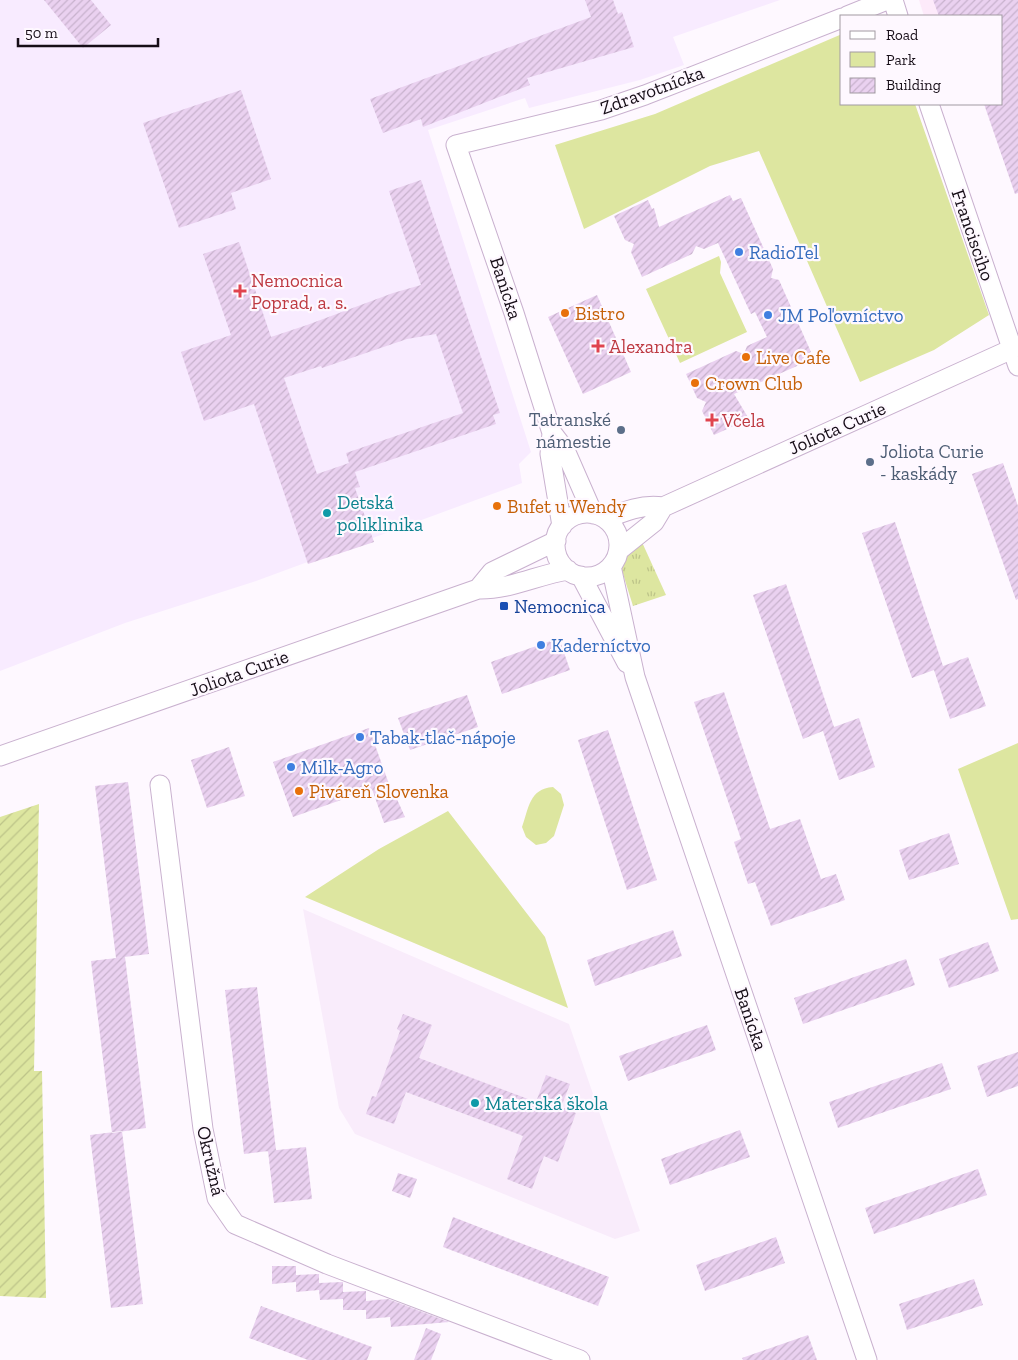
<svg xmlns="http://www.w3.org/2000/svg" width="1018" height="1360" font-family="'Zilla Slab',serif">
<style>
.commercial{fill:#fdeafa}
.built{fill:#f9ecfb}
.medical{fill:#f8ebff}
.grass{fill:url(#grass-tufts)}
.park{fill:#dde6a0}
.garden{fill:url(#garden-furrows)}
.building{fill:url(#building-hatch);fill-rule:evenodd}
.lines{fill:none;stroke-linecap:round;stroke-linejoin:round}
.street-casing{stroke:#c9b1cf;stroke-width:21}
.street{stroke:#fff;stroke-width:19}
.shop-dot{fill:#3f7fe0;stroke:#fef8ff;stroke-width:2}
.health-dot{fill:#e0444e;stroke:#fef8ff;stroke-width:2}
.food-dot{fill:#e8710a;stroke:#fef8ff;stroke-width:2}
.service-dot{fill:#5c6f8a;stroke:#fef8ff;stroke-width:2}
.culture-dot{fill:#0f9aa8;stroke:#fef8ff;stroke-width:2}
.transit-dot{fill:#1a4fb4;stroke:#fef8ff;stroke-width:2}
.labels{text-anchor:middle;dominant-baseline:central;stroke-width:4.5;stroke-linejoin:round;paint-order:stroke}
.street-label{font-size:19px;fill:#160d17;stroke:#fef8ff}
.shop-label{font-size:19px;fill:#366cbe;stroke:#fef8ff;text-anchor:start}
.health-label{font-size:19px;fill:#be3a42;stroke:#fef8ff;text-anchor:start}
.food-label{font-size:19px;fill:#c56008;stroke:#fef8ff;text-anchor:start}
.service-label{font-size:19px;fill:#4e5e75;stroke:#fef8ff;text-anchor:end}
.culture-label{font-size:19px;fill:#0d838f;stroke:#fef8ff;text-anchor:start}
.transit-label{font-size:19px;fill:#164399;stroke:#fef8ff;text-anchor:start}
</style>
<defs>
<pattern id="grass-tufts" width="24" height="20" patternUnits="userSpaceOnUse" patternTransform="scale(1.25)"><rect width="24" height="20" fill="#dde6a0"/><path d="M3 7l-1-3M5 7V3M7 7l1-3M15 17l-1-3M17 17v-4M19 17l1-3" fill="none" stroke="#bdc489"/></pattern>
<pattern id="garden-furrows" width="10" height="10" patternUnits="userSpaceOnUse" patternTransform="scale(1.25)"><rect width="10" height="10" fill="#dde6a0"/><path d="M-1 1l2-2M0 10L10 0M9 11l2-2" fill="none" stroke="#bdc489"/></pattern>
<pattern id="building-hatch" width="6" height="6" patternUnits="userSpaceOnUse" patternTransform="scale(1.25)"><rect width="6" height="6" fill="#ead1f0"/><path d="M-1 1l2-2M0 6l6-6M5 7l2-2" fill="none" stroke="#c8b2cd"/></pattern>
</defs>
<rect width="100%" height="100%" fill="#fef8ff"/>
<path class="commercial" d="M919,0H1018V11L1002,17L924,16Z"/>
<path class="built" d="M303,909L569,1024L640,1231L615,1239L355,1134L339,1108Z"/>
<path class="medical" d="M0,0H780L673,37L684,65L640,80L529,108L525,98L428,130L531,452L519,464L522,483L253,582L125,623L0,671Z"/>
<path class="grass" d="M641,540L666,595L633,606L619,561L624,548Z"/>
<path class="park" d="M842,34V104H915L989,315L934,350L860,382L759,151L710,166L584,229L555,145L655,114Z
M719,256L721,262L720,273L747,332L680,363L646,289Z
M1018,743V919L1011,920L958,769Z
M553,787L561,794L564,805L554,836L546,843L536,845L526,837L522,827C529,808 529,789 553,787Z
M448,811L545,937L568,1008L305,897L379,849Z"/>
<path class="garden" d="M39,804L34,1071H42L46,1298L0,1296V817Z"/>
<path class="building" d="M44,0H91L111,25L83,48Z
M585,0H613L618,14L622,12L634,47L527,78L530,85L423,127L421,119L383,133L370,99L591,17Z
M933,0H1018V193L1015,194L984,104H1002V16H939Z
M241,90L271,179L231,193L236,209L179,228L143,123Z
M421,180L500,413L493,415L496,424L355,472L360,487L355,488L374,542L308,564L254,404L204,421L181,352L231,335L203,254L239,242L271,337L307,325L393,293L421,285L389,191ZM436,334L463,413L346,453L349,463L317,474L284,378L321,366L322,368L407,339Z
M730,195L733,201L741,198L773,269L771,278L779,280L811,352L803,356L806,362L734,394L749,419L714,435L702,411L706,402L697,398L686,374L736,351L744,354L747,346L767,337L755,312L751,314L718,243L704,249L696,246L692,254L642,277L631,252L634,244L625,240L614,216L648,200L652,209L654,208L659,227Z
M597,295L631,372L583,394L548,317Z
M1003,463L1018,506V599L1016,600L972,474Z
M895,522L943,666L968,657L986,706L950,719L934,670L912,678L862,533Z
M786,584L834,727L859,718L875,767L839,780L823,731L803,739L753,595Z
M559,638L570,670L502,694L491,662Z
M724,692L770,829L800,819L821,879L836,874L845,900L771,926L755,882L748,884L734,842L741,839L694,702Z
M467,695L478,727L410,750L398,718Z
M369,728L394,798L396,797L405,817L384,823L372,789L293,817L273,762Z
M608,730L657,880L627,890L578,740Z
M229,747L245,796L207,808L191,760Z
M128,782L149,954L116,958L95,786Z
M949,833L959,864L909,880L899,850Z
M673,930L682,956L595,986L587,960Z
M988,942L999,971L949,988L939,959Z
M125,957L146,1128L112,1133L91,961Z
M906,959L915,985L803,1024L794,998Z
M257,987L276,1150L244,1154L225,990Z
M403,1014L432,1025L419,1058L536,1102L546,1075L570,1084L561,1107L576,1113L558,1162L544,1156L532,1189L507,1179L523,1136L406,1092L394,1124L366,1114L372,1096L376,1097L400,1031L397,1029Z
M707,1025L716,1050L628,1081L619,1056Z
M1018,1052V1086L987,1097L977,1066Z
M942,1063L951,1089L838,1128L829,1102Z
M740,1130L750,1157L670,1185L661,1159Z
M122,1131L143,1304L111,1308L90,1135Z
M306,1147L312,1199L274,1203L268,1151Z
M978,1169L987,1195L874,1234L865,1208Z
M398,1173L417,1179L410,1198L392,1191Z
M453,1217L609,1277L598,1306L443,1247Z
M776,1237L785,1263L705,1291L696,1265Z
M272,1266H296V1275L319,1274V1283L343,1282V1292L366,1291V1301L388,1299L449,1322L391,1327L390,1317L366,1319V1310H343V1299L320,1300L319,1290L296,1292V1282L272,1284Z
M974,1279L983,1305L907,1330L899,1304Z
M261,1306L372,1347L367,1360H308L249,1338Z
M426,1328L441,1334L431,1360H414Z
M808,1335L817,1360H743L742,1358Z"/>
<g class="lines">
<g class="street-casing">
<path id="street" d="M893,0L898,16
M847,16L887,0
M929,104L1018,366
M552,433L550,454L562,526
M555 545a32 32 0 1 1 64 0a32 32 0 1 1-64 0Z
M593,514L565,450L552,433L514,313L456,145L601,110L645,95L842,18
M606,519C625,511 642,504 663,507L1012,349
M619,550L654,522L663,507
M611,566L635,677L867,1360
M581,576L627,663
M478,589L492,572L556,541
M0,756L478,589C509,590 537,575 568,570
M160,785L203,1129L217,1198L235,1224L327,1264L580,1360"/>
</g>
<use href="#street" class="street"/>
</g>
<g class="shop-dot">
<circle cx="739" cy="252" r="5"/>
<circle cx="768" cy="315" r="5"/>
<circle cx="541" cy="645" r="5"/>
<circle cx="360" cy="737" r="5"/>
<circle cx="291" cy="767" r="5"/>
</g>
<g class="health-dot">
<path d="M237.5 283.5h5v5h5v5h-5v5h-5v-5h-5v-5h5z"/>
<path d="M595.5 338.5h5v5h5v5h-5v5h-5v-5h-5v-5h5z"/>
<path d="M709.5 412.5h5v5h5v5h-5v5h-5v-5h-5v-5h5z"/>
</g>
<g class="food-dot">
<circle cx="565" cy="313" r="5"/>
<circle cx="746" cy="357" r="5"/>
<circle cx="695" cy="383" r="5"/>
<circle cx="497" cy="506" r="5"/>
<circle cx="299" cy="791" r="5"/>
</g>
<g class="service-dot">
<circle cx="621" cy="430" r="5"/>
<circle cx="870" cy="462" r="5"/>
</g>
<g class="culture-dot">
<circle cx="327" cy="513" r="5"/>
<circle cx="475" cy="1103" r="5"/>
</g>
<rect class="transit-dot" x="499" y="601" width="10" height="10" rx="2.5"/>
<g class="labels">
<g class="street-label">
<text transform="translate(652 90) rotate(-20)">Zdravotnícka</text>
<text transform="translate(973 235) rotate(71)">Francisciho</text>
<text transform="translate(506 288) rotate(72)">Banícka</text>
<text transform="translate(837 428) rotate(-24)">Joliota Curie</text>
<text transform="translate(239 673) rotate(-20)">Joliota Curie</text>
<text transform="translate(751 1019) rotate(71)">Banícka</text>
<text transform="translate(211 1161) rotate(77)">Okružná</text>
</g>
<g class="shop-label">
<text x="749" y="252">RadioTel</text>
<text x="778" y="315">JM Poľovníctvo</text>
<text x="551" y="645">Kaderníctvo</text>
<text x="370" y="737">Tabak-tlač-nápoje</text>
<text x="301" y="767">Milk-Agro</text>
</g>
<g class="health-label">
<text x="251" y="280">Nemocnica<tspan x="251" dy="22">Poprad, a. s.</tspan></text>
<text x="609" y="346">Alexandra</text>
<text x="722" y="420">Včela</text>
</g>
<g class="food-label">
<text x="575" y="313">Bistro</text>
<text x="756" y="357">Live Cafe</text>
<text x="705" y="383">Crown Club</text>
<text x="507" y="506">Bufet u Wendy</text>
<text x="309" y="791">Piváreň Slovenka</text>
</g>
<g class="service-label">
<text x="611" y="419">Tatranské<tspan x="611" dy="22">námestie</tspan></text>
<text x="880" y="451" text-anchor="start">Joliota Curie<tspan x="880" dy="22">- kaskády</tspan></text>
</g>
<g class="culture-label">
<text x="337" y="502">Detská<tspan x="337" dy="22">poliklinika</tspan></text>
<text x="485" y="1103">Materská škola</text>
</g>
<g class="transit-label">
<text x="514" y="606">Nemocnica</text>
</g>
</g>
<rect x="840" y="15" width="162" height="90" fill="#fef8ff" stroke="#a19aa2"/>
<rect x="850" y="31" width="25" height="8" fill="#ffffff" stroke="#a19aa2"/>
<text x="886" y="40" font-size="15" fill="#160d17">Road</text>
<rect x="850" y="52" width="25" height="15" fill="#dde6a0" stroke="#a19aa2"/>
<text x="886" y="65" font-size="15" fill="#160d17">Park</text>
<rect x="850" y="78" width="25" height="15" fill="url(#building-hatch)" stroke="#a19aa2"/>
<text x="886" y="90" font-size="15" fill="#160d17">Building</text>
<path d="M18 38v8h140v-8" fill="none" stroke="#160d17" stroke-width="2.5"/>
<text x="25" y="38" font-size="15" fill="#160d17" stroke="#fef8ff" stroke-width="4" paint-order="stroke">50 m</text>
</svg>
